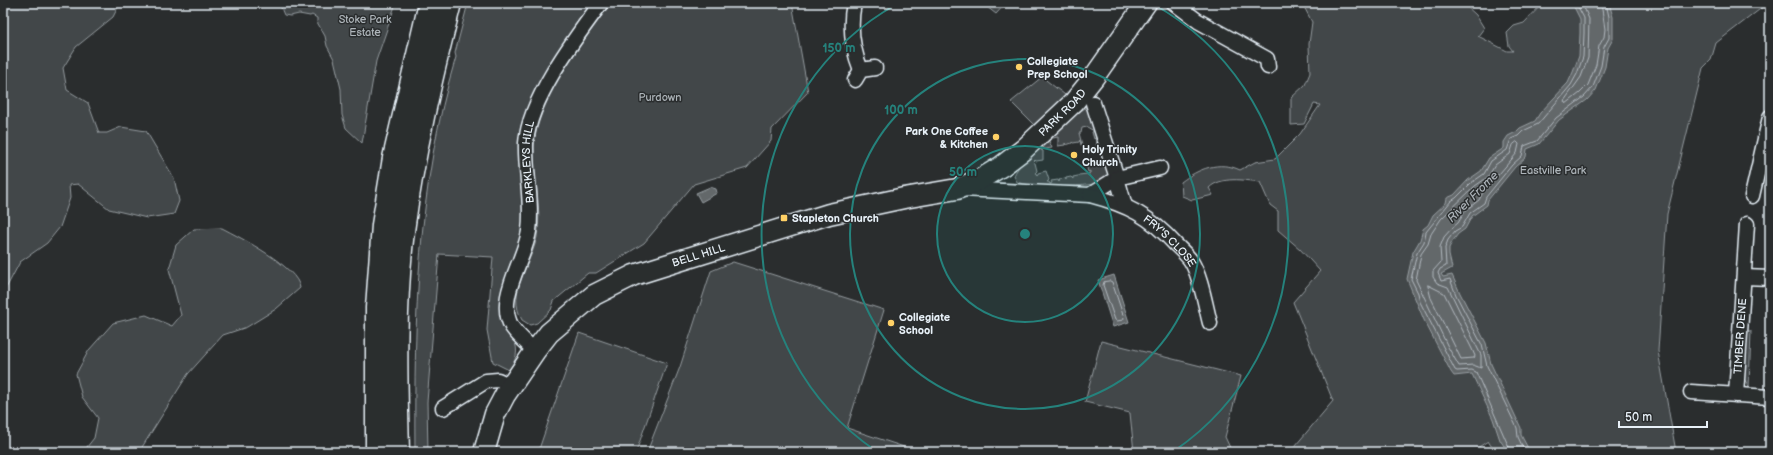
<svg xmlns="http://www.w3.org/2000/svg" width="1773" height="455" font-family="'Balsamiq Sans',sans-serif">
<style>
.green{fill:#424648;stroke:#959ca0}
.water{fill:#63686b;stroke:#989fa3}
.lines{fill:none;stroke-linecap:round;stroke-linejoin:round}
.shore{stroke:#b3bac0;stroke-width:1}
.street-casing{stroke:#e8f1f8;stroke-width:17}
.secondary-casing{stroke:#e8f1f8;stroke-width:23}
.highway-casing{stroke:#e8f1f8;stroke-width:25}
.street{stroke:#2a2d2e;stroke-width:14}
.secondary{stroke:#2a2d2e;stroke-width:20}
.highway{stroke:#2a2d2e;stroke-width:22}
.ring{fill:none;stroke:#25827c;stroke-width:2}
.poi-dot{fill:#ffd166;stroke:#2a2d2e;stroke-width:1.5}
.labels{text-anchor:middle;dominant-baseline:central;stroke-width:3;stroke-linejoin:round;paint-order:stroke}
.park-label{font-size:11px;fill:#aeb5ba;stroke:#2a2d2e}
.poi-label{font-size:11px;font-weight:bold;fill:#e8f1f8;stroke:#2a2d2e;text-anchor:start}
.street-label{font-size:11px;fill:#e8f1f8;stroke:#2a2d2e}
.water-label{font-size:12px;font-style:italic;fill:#acb3b9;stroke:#2a2d2e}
.centre{fill:#25827c;stroke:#2a2d2e;stroke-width:2}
.ring-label{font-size:12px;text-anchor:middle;font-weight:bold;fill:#25827c;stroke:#2a2d2e;stroke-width:3;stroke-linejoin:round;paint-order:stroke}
</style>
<rect width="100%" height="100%" fill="#2a2d2e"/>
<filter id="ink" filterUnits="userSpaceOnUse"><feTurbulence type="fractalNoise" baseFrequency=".025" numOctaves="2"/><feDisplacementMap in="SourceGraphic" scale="8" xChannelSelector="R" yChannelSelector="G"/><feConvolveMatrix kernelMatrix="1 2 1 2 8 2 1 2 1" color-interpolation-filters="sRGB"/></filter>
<g filter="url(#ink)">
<path class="green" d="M3,3H120L113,17L76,47L63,68L67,90L88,103L99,133H107L121,127L146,131L174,178L179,201L174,214L147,218L109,209L78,184L69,185L70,198L60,227L47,243L20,262L3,294Z
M279,3H396L376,61L362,143L346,128L342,115L341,89L334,59L327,46L325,36L317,22V18L312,15L310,16L299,14L290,16L284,15Z
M468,3H595L535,96L524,227L512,264L514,340C519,351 516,361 509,370L493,362L487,330L493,257L439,254L427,402L428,452H415C414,319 417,185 456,57L455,53Z
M611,3H792L808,92L772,129L771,141L747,168L694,184L644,243L596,273H588L554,301L551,310L537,323L530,325L522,320C506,292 531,265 537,237C543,206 532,176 534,146C537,99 584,41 611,3Z
M982,3H1006L996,14Z
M1302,3H1463L1476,15L1484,28L1478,36L1507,51H1513L1509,46L1507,33L1514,26L1524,23L1543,3H1768L1716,43L1711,60L1703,68L1667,214L1658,351L1676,452H1495L1488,441L1471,452H1290L1333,401L1293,302L1320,271L1300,249L1278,230V211L1270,205L1260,182C1244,180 1221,176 1209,188L1213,195L1192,200L1182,196L1181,182C1198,169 1219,160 1240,170L1255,162L1275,159L1300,134L1320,105L1314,104L1304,124L1291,125V98L1305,85L1310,73L1309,44L1312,22Z
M1042,77L1069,98L1038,129L1011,102Z
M1085,108H1087L1102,147L1097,148L1095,138L1094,139L1092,132L1094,131L1087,127L1082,128L1081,133H1079L1082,145H1081L1080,140L1079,142L1073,143L1072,142V143L1066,145L1065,143V145L1058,146V137L1048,139L1052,148L1045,149L1043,147V149L1041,150L1043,151V160L1036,161L1035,160L1033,162L1035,163L1037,171L1035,173L1038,175V173L1046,171L1049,180L1047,182H1049L1050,184L1052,183L1051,181L1058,180L1059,182L1060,179L1065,178L1066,180V178L1071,177L1073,179V177L1078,176L1079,177V175L1087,174L1089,176L1088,174L1090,173V171L1088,172L1086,164L1092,162L1093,164V162L1098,161L1099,163V161L1104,160L1113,171C1109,174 1104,181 1099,183C1084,187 1031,188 1017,182L1014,176C1019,159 1069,119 1085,108Z
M222,228C241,238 298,267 300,288L276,309L247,327L223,335L188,374L139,452H83L94,438L98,418L82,397L76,374L89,350L113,323L146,315L172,326L181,315L169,269L176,245L194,229Z
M733,262L884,310L847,428L919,452H647L680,367L711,271Z
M1744,331H1751L1749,387L1743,377Z
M579,333L667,363L636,452H538Z
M1101,341L1241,376L1225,437L1232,452H1134L1130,413L1085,402Z"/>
<path class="water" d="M1572,3H1609L1613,17V39L1608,48L1605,67L1596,90L1587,100L1559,120L1539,144L1527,149L1526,157L1515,167L1488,200L1487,205L1472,216L1465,229L1458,234L1452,242L1449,248V255L1452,268L1441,274L1443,277L1452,275L1460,293L1486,343L1491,364L1521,428V435L1530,452H1508L1500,440L1493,419L1472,374L1454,376L1451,372L1424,320L1407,279L1413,252L1420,240L1423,229L1428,225L1433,215L1446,203L1447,198L1454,195L1468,180L1481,171L1489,158L1504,148V142L1508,136L1516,132L1520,128L1535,121L1540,113L1568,83L1573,72L1579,56L1580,33V19Z
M710,187L716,189L717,193L701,202L696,193Z
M1114,275L1129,322L1113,327L1098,280Z"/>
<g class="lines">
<path class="shore" d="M1582,3L1589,19L1588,58L1581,77L1564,101L1566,104L1580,93L1588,85L1596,65L1599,46L1604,37L1605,29L1601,3
M1517,142L1519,144L1517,153L1482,194L1479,200L1466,210L1458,223L1452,228L1444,237L1440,247L1441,262L1433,271V277L1437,283L1448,287L1477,347L1481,355V368L1473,365L1459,366L1448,347L1416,280L1421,254L1428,244L1431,234L1441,219L1475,186L1488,177L1495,165L1510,154L1513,145Z
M1110,281L1112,282L1124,318L1123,320L1117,321L1115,320L1103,285L1104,282Z
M1428,285L1444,293L1472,349L1475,356L1474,358L1461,359L1431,298Z
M1511,452L1476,372L1472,370L1457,371L1455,370L1420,302L1418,293L1411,279L1417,253L1424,242L1426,232L1451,201L1456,198L1471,183L1484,174L1491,161L1507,150L1511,139L1518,136L1523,131L1538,124L1571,85L1577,74L1583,57L1584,33V18L1576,3
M1525,452L1518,437L1517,428L1487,366L1482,345L1456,295L1450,279L1441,281L1438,273L1440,269L1446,266L1445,248L1448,240L1455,231L1462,227L1470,213L1484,203L1486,197L1512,165L1522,156L1524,146L1537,141L1556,118L1584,97L1593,87L1601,66L1604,47L1609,38V17L1606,3"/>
<g class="street-casing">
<g id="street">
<path d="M854,3C849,27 852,48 861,70"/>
<path d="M1174,3L1198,21L1267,59L1268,67"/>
<path d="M855,80L861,70L875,68"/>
<path d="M961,189L1090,195L1117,178L1093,103"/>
<path id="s1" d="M1090,195C1128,205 1150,216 1176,245C1181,250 1187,255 1191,261C1201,277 1205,304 1210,323"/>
<path d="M1752,196L1770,117"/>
<path d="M1125,206L1117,178L1160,168"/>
<path d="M1744,277L1770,278"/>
<path id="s2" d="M535,351C527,343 518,336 512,327C495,299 525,260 529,231C533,202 525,173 526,143C529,99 575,38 601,3"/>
<path d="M1691,392L1770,397"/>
<path id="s3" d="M1736,395L1747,224"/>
<path d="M443,408L486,381L498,380L511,386"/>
</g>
</g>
<g class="secondary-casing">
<g id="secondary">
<path id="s4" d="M484,452L495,414L505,395L535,351L549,333L594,295L634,275L829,214L904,198L957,189L979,180L1002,166L1023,150L1074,102L1094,77L1146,3"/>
</g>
</g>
<g class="highway-casing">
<path id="highway" d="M377,452V308L383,225L394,158L430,3
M398,452C396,379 394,304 403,231C413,154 431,78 450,3"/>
</g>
<use href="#street" class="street"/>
<use href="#secondary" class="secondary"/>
<use href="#highway" class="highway"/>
</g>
</g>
<circle cx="1025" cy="234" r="88" fill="#25827c" fill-opacity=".12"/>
<g class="ring">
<circle cx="1025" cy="234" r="88"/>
<circle cx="1025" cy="234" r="175"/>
<path d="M876 451A263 263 0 0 1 897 4M1153 4A263 263 0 0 1 1174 451"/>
</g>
<g class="poi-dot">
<circle cx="1019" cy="67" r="4"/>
<circle cx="996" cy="137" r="4"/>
<circle cx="1074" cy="155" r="4"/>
<rect x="780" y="214" width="8" height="8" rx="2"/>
<circle cx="891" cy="323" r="4"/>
</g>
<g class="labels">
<g class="park-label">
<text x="365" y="19">Stoke Park<tspan x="365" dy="13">Estate</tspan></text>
<text x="660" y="97">Purdown</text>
<text x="1553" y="170">Eastville Park</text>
</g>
<g class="poi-label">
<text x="1027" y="61">Collegiate<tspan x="1027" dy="13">Prep School</tspan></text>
<text x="988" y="131" text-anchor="end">Park One Coffee<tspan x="988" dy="13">&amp; Kitchen</tspan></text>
<text x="1082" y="149">Holy Trinity<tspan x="1082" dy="13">Church</tspan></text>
<text x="792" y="218">Stapleton Church</text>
<text x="899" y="317">Collegiate<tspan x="899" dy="13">School</tspan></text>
</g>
<g class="street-label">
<text stroke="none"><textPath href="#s4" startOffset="707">PARK ROAD</textPath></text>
<text stroke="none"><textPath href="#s2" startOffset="203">BARKLEYS HILL</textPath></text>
<text stroke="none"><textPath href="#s1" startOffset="94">FRY'S CLOSE</textPath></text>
<text stroke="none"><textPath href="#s4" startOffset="308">BELL HILL</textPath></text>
<text stroke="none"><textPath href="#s3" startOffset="59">TIMBER DENE</textPath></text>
</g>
<g class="water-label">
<text transform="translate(1473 197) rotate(-45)">River Frome</text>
</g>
</g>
<circle cx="1025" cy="234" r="6" class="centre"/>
<g class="ring-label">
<text x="839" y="52">150 m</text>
<text x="901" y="114">100 m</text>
<text x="963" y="176">50 m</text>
</g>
<rect width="1773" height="455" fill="none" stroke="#2a2d2e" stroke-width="16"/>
<rect x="8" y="8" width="1757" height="439" fill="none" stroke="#e8f1f8" stroke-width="1.5" filter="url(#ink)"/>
<path d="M1619 421v6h88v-6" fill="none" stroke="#e8f1f8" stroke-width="2"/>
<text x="1625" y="421" font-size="12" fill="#e8f1f8" stroke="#2a2d2e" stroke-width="3" paint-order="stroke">50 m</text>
</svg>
